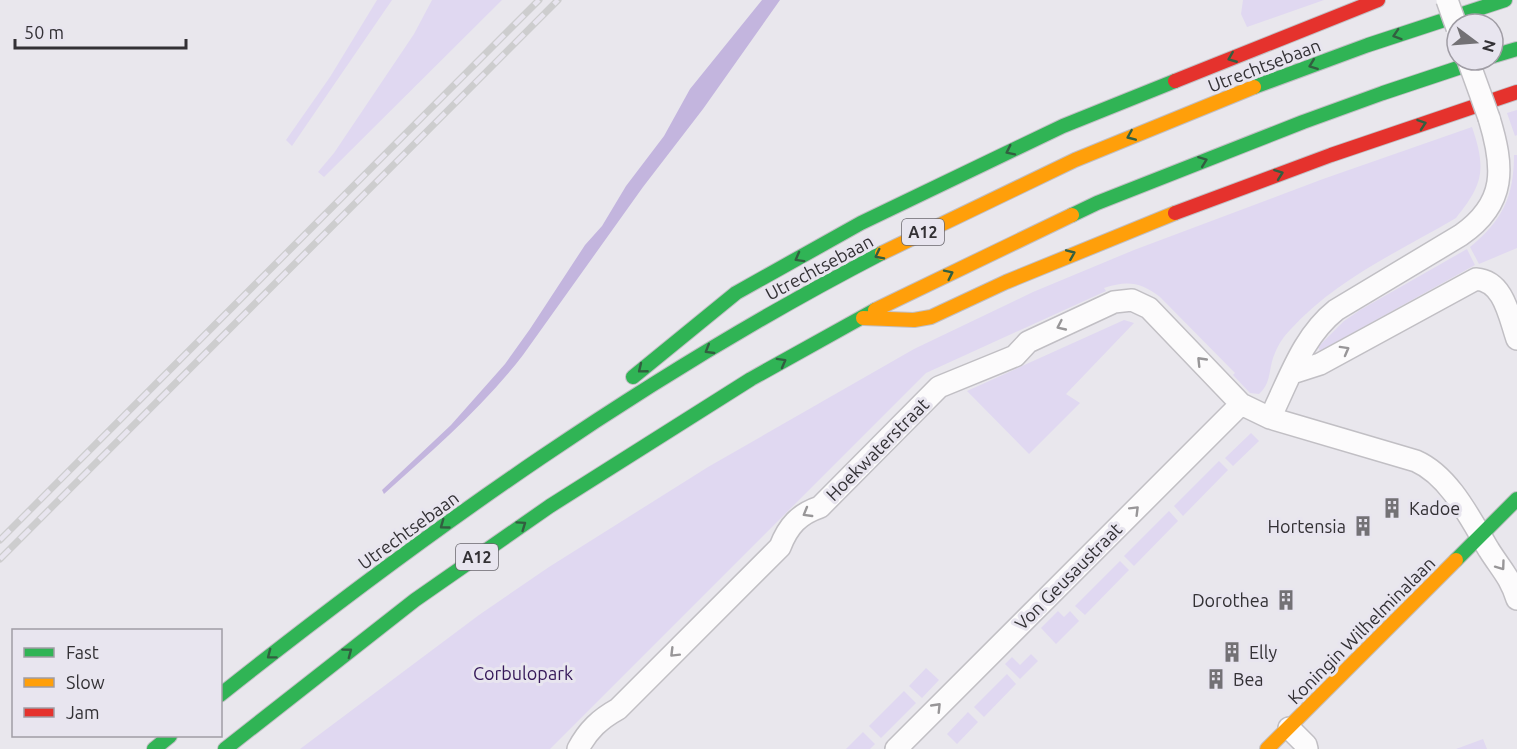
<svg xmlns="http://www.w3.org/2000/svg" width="1517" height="749" font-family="Ubuntu,sans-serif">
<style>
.green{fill:#e0d8f1}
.water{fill:#c3b5de}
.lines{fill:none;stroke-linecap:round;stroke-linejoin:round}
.street-casing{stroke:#c1bfc4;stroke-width:24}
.fast-casing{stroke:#c1bfc4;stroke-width:16}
.slow-casing{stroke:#c1bfc4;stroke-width:16}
.jam-casing{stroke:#c1bfc4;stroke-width:16}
.street{stroke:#fcfbfc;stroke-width:21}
.fast{stroke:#30b455;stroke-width:14}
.slow{stroke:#ff9f0a;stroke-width:14}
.jam{stroke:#e5322d;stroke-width:14}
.rail-casing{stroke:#cdcdce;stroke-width:7}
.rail{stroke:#e8e5ef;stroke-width:4.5;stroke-dasharray:14;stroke-linecap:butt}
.street-bridge-casing{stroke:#c1bfc4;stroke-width:24;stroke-linecap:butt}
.street-bridge{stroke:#fcfbfc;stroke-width:21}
.oneway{stroke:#325f40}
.oneway2{stroke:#989698}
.labels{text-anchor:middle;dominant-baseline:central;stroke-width:6;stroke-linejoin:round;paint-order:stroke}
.shield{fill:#e8e5ef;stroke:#69676d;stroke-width:1.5}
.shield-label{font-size:16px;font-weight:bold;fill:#333135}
.street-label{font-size:18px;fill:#333135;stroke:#e8e5ef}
.poi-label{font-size:18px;fill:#333135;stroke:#e8e5ef;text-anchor:start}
.park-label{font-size:18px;fill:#341758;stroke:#e8e5ef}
</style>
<rect width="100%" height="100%" fill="#e9e7ed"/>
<path class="green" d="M377,0H392L292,146L286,140L330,77Z
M432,0H502L324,177L318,172L334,153L414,34Z
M1243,0H1324L1247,27L1241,14Z
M1517,110V135L1515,136L1507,113Z
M1472,127C1486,168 1484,184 1456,218C1398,252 1335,280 1290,330C1284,336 1278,345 1275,353C1268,368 1272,383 1259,394L1250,393L1233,375L1235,373L1160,297C1141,282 1127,280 1104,288L1106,291L926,373L550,749H300L479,615L549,567L708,467L914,349L1033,292L1134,250L1323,179Z
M1514,155H1517V248L1479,264L1470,247C1502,221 1514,197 1514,155Z
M1467,249L1475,265L1320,351L1318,347L1344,321L1360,310Z
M1124,320L1134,323L1066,394L1080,403L1029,454L967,391Z
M1251,433L1259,441L1233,466L1225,458Z
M1219,461L1228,470L1183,516L1174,506Z
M1169,511L1178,521L1134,566L1124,556Z
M1120,561L1129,570L1085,615L1075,606Z
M1058,611L1064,617L1070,611L1079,621L1056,644L1041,628Z
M1031,654L1038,661L1020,679L1005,664L1012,657L1020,665Z
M926,668L939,680L922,698L909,686Z
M1007,674L1016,684L984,717L974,707Z
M904,691L916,703L881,738L869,726Z
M968,712L978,722L957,744L947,734Z
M863,732L875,744L870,749H846Z
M1483,739L1487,749H1456Z"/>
<path class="water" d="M762,0H780L703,109L643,187L523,355C483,407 433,450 384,494L382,490L451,425L505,364L530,329L585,245L602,226L626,186L664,136L690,89Z"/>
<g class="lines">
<g class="street-casing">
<path id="street" d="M1292,373L1320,364L1476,279C1504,281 1509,316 1517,339
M1270,418C1289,380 1302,337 1336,310L1461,235C1507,203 1504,167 1489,118
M1289,728L1306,745L1307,749
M578,749C588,730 600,719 618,709L780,547C788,526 799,514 820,507L939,387L1015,356L1028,342L1114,302L1132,300L1149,308L1241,404L1270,418L1416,461C1450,476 1471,520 1489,550C1501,569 1510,577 1517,599
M896,749L1241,404"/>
</g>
<g class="fast-casing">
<path id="fast" d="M1368,45L1505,0
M1493,56L1517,49
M1254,87L1368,45
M1383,93L1482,60
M1072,215L1097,203L1303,122L1383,93
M633,377L736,293L861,223L1063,126L1175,81
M1456,560L1517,499
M220,695C428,530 646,375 882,253
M154,749L170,736
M225,749L415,600L550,506L751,379L875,310"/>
</g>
<g class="slow-casing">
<path id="slow" d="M882,253L1075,160L1254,87
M875,310L1072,215
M863,318L914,320L931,317L1006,282L1175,213
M1267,749L1456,560"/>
</g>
<g class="jam-casing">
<path id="jam" d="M1175,81L1378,0
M1175,213L1331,155L1517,92"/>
</g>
<use href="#street" class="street"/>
<use href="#fast" class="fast"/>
<use href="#slow" class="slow"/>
<use href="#jam" class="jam"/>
<g class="rail-casing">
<path id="rail" d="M0,540L539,0
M0,559L558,0"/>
</g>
<use href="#rail" class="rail"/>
<g class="street-bridge-casing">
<path id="street-bridge" d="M1447,0L1457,28
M1468,60L1489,118"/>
</g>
<use href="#street-bridge" class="street-bridge"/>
</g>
<defs><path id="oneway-chevron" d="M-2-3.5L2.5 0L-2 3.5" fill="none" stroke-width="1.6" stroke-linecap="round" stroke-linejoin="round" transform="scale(1.5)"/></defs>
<g class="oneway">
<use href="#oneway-chevron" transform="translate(1397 35) rotate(162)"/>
<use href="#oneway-chevron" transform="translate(1232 58) rotate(158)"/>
<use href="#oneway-chevron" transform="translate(1313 65) rotate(159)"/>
<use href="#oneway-chevron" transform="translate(1422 124) rotate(-19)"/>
<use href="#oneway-chevron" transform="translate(1131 136) rotate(157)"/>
<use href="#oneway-chevron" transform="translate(1010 151) rotate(154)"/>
<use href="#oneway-chevron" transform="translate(1203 161) rotate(-21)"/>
<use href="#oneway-chevron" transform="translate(1279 174) rotate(-20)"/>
<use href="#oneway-chevron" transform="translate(1071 254) rotate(-23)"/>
<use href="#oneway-chevron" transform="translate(879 255) rotate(153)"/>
<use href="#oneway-chevron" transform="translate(799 258) rotate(151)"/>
<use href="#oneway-chevron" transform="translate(949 274) rotate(-26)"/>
<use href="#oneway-chevron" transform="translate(709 350) rotate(149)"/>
<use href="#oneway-chevron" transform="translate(782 362) rotate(-29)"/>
<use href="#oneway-chevron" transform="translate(642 369) rotate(141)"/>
<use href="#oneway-chevron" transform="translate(444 525) rotate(144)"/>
<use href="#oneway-chevron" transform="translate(522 525) rotate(-35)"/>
<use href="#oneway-chevron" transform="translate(348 652) rotate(-37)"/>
<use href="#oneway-chevron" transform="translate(271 655) rotate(143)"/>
</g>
<g class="oneway2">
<use href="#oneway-chevron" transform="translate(1061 326) rotate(155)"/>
<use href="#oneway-chevron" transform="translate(1345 350) rotate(-29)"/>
<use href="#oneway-chevron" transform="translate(1201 361) rotate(-134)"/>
<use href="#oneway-chevron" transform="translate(1135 510) rotate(-45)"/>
<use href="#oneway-chevron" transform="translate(807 513) rotate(150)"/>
<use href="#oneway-chevron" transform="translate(1501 566) rotate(54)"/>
<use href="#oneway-chevron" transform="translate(674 653) rotate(135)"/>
<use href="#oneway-chevron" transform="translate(937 707) rotate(-46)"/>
</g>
<defs>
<g id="building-bare" transform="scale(1.62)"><path d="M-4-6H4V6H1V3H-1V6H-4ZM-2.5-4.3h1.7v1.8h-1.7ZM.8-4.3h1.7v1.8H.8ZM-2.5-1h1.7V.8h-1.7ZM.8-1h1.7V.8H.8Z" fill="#737175" stroke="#e8e5ef" stroke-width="2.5" paint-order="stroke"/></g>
</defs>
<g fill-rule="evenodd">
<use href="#building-bare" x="1392" y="508"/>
<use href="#building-bare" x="1363" y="526"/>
<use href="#building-bare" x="1286" y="600"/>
<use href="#building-bare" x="1232" y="652"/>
<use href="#building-bare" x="1216" y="679"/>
</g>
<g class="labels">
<g class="shield">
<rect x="902" y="219" width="42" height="26" rx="4.5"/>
<rect x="456" y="544" width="42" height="26" rx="4.5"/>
</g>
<g class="shield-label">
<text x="923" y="232">A12</text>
<text x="477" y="557">A12</text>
</g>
<g class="street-label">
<text transform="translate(1264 65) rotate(-21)">Utrechtsebaan</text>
<text transform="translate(819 267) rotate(-28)">Utrechtsebaan</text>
<text transform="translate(877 449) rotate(-45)">Hoekwaterstraat</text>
<text transform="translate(408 530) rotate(-36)">Utrechtsebaan</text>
<text transform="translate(1068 576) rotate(-45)">Von Geusaustraat</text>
<text transform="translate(1361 630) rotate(-45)">Koningin Wilhelminalaan</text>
</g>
<g class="poi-label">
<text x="1409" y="508">Kadoe</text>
<text x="1346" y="526" text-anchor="end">Hortensia</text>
<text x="1269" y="600" text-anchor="end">Dorothea</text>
<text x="1249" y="652">Elly</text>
<text x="1233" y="679">Bea</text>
</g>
<g class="park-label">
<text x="523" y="673">Corbulopark</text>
</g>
</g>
<rect x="12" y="629" width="210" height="108" fill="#e8e5ef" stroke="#a09da5" stroke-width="1.5"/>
<rect x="24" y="648" width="30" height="9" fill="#30b455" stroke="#a09da5" stroke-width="1.5"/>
<text x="66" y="659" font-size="18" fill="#333135">Fast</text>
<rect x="24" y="678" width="30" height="9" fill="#ff9f0a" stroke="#a09da5" stroke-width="1.5"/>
<text x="66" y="689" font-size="18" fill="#333135">Slow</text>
<rect x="24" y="708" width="30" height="9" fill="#e5322d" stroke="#a09da5" stroke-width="1.5"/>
<text x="66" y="719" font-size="18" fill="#333135">Jam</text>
<g transform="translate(1475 42) rotate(106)"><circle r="28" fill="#e8e5ef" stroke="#a09da5" stroke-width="1.5"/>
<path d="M0-4.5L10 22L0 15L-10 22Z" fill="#737175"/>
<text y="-9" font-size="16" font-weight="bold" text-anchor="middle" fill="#333135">N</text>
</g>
<path d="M15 39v9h171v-9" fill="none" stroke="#333135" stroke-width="3"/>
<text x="24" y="39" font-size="18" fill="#333135" stroke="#e8e5ef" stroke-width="4.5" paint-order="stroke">50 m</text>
</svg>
